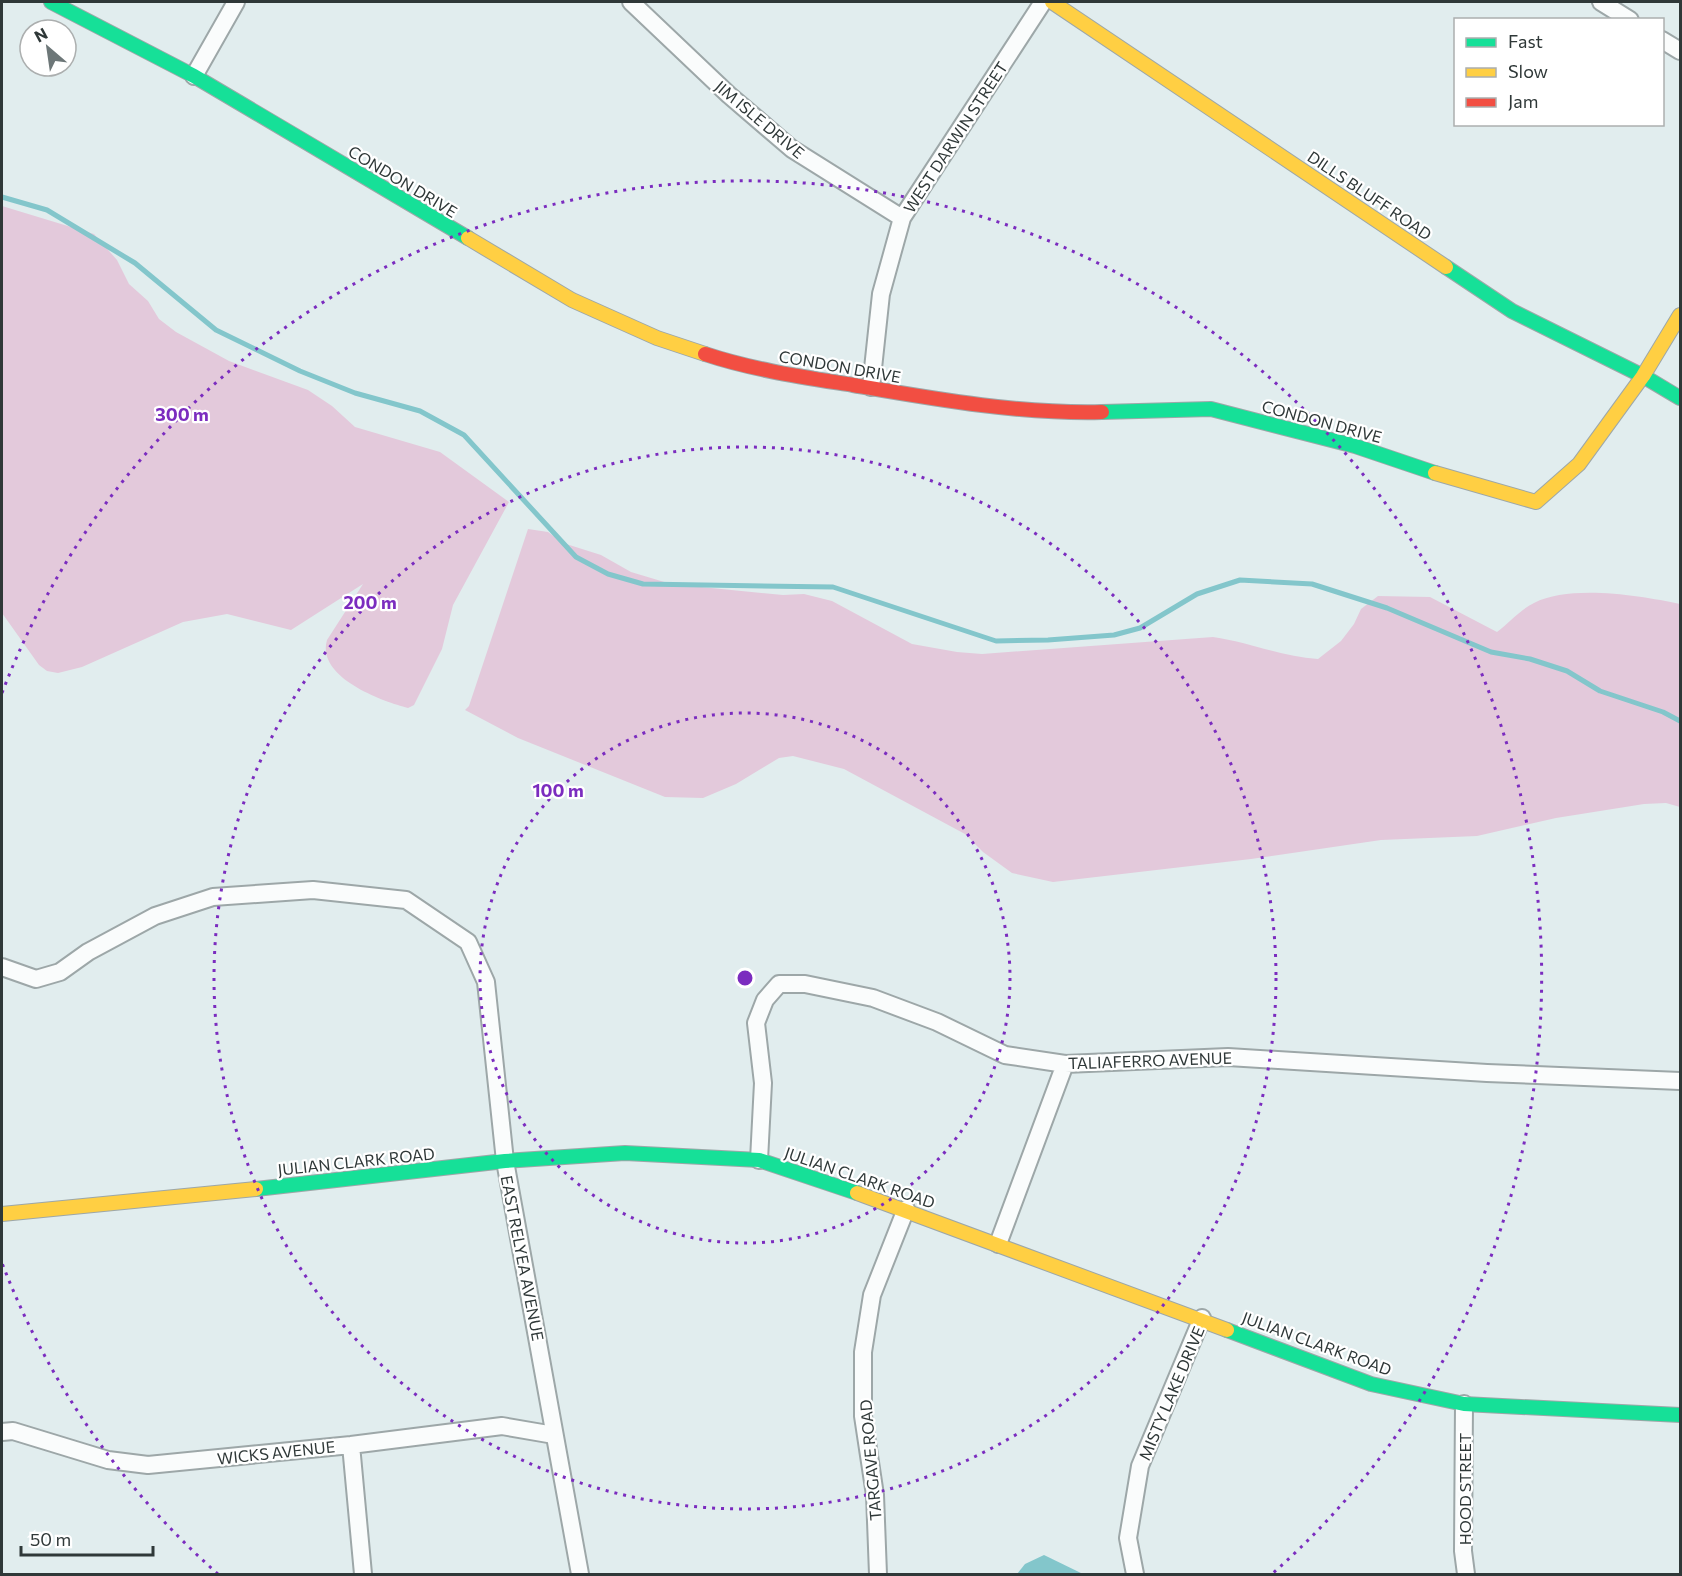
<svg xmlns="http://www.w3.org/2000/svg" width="1682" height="1576" font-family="Commissioner,sans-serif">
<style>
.green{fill:#e3c9db}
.water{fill:#83c6cb}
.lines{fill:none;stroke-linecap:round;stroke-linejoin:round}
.stream{stroke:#83c6cb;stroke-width:5}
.street-casing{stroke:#9da7a8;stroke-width:20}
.fast-casing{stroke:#9da7a8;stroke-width:16}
.slow-casing{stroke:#9da7a8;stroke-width:16}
.jam-casing{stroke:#9da7a8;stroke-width:16}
.street{stroke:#fafcfc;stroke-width:16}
.fast{stroke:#16e098;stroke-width:14}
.slow{stroke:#ffcf43;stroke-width:14}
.jam{stroke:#f24e42;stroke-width:14}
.ring{fill:none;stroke:#7b2cbf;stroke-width:3;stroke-dasharray:3 6}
.labels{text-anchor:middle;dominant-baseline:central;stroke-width:4.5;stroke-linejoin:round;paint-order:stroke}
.street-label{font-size:16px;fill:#2f3838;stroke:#fff}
.centre{fill:#7b2cbf;stroke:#fff;stroke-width:3}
.ring-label{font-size:18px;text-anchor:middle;font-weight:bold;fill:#7b2cbf;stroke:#fff;stroke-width:4.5;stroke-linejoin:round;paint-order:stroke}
</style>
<rect width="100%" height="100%" fill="#e1edee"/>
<path class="green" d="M2,206L94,234L117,260L129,284L148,301L159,319L176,332L229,361L308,390L332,406L355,427L440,452L509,502L453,605L442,649L414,705L408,708C381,701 316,677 327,640L363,584L291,630L227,614L183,622L82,667L58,673L47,671L39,665L2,613Z
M528,529L548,532L563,543L601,555L631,572L671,584L783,595L804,594L832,601L912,644L957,652L982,654L1213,637C1249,642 1282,657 1318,659L1341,641L1354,624L1361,609L1378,596L1430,597L1497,632C1509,623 1521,609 1534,603C1571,584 1641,596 1680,604V807L1666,803L1644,804L1556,818L1477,836L1381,840L1251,859L1053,882L1012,873L983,852L965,834L844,769L793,756L779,758L736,784L703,798L665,797L518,738L465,710L469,706Z"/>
<path class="water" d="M1044,1555L1083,1574H1017L1025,1564Z"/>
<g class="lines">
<path class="stream" d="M2,197L47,210L135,263L216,330L300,371L355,393L420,411L464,435L576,557L608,574L643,584L833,587L996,641L1048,640L1114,635L1140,628L1197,594L1240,580L1312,584L1387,608L1491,652L1530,659L1567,671L1600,691L1663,712L1680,721"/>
<g class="street-casing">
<path id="street" d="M631,2L729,95L792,149L902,218
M1601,2L1630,20
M1662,40L1680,51
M194,76L236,2
M871,387L881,294L902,218L1043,2
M2,967L36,979L60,972L88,952L155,916L213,897L313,890L406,900L468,942L486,982L505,1161L580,1574
M759,1160L763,1083L756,1023L765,1000L779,984H805L873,998L937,1022L1005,1055L1065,1064L1228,1057L1487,1073L1680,1081
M998,1244L1065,1064
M1464,1404L1463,1551L1466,1574
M2,1432L13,1431L108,1460L148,1465L351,1445L502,1426L554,1435
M351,1445L363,1574
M878,1574L875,1495L863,1416V1352L872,1295L906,1209
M1135,1574L1128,1538L1140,1466L1202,1318"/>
</g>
<g class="fast-casing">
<path id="fast" d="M51,2L194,76L468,238
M1446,267L1512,311L1643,376L1680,398
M1102,412L1211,409L1355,446L1435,473
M256,1189L505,1161L625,1153L759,1160L857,1193
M1227,1330L1371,1384L1464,1404L1680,1415"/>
</g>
<g class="slow-casing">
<path id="slow" d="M1052,2L1446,267
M468,238L572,300L657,338L705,354
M1435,473L1536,502L1579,464L1643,376L1680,315
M857,1193L1227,1330
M2,1214L256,1189"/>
</g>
<g class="jam-casing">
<path id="jam" d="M705,354C753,370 803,377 853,385C935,399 1019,414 1102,412"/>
</g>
<use href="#street" class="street"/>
<use href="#fast" class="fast"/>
<use href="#slow" class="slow"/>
<use href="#jam" class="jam"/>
</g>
<g class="ring">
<circle cx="745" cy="978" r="265"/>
<circle cx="745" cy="978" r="531"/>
<path d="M218 1574A796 796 0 0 1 2 1263M2 693A796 796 0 1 1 1272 1574"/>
</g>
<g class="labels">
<g class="street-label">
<text transform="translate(760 119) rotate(40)">JIM ISLE DRIVE</text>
<text transform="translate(955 137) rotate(-57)">WEST DARWIN STREET</text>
<text transform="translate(403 181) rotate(31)">CONDON DRIVE</text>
<text transform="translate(1370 195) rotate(34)">DILLS BLUFF ROAD</text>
<text transform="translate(840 366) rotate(10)">CONDON DRIVE</text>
<text transform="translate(1322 421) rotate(15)">CONDON DRIVE</text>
<text transform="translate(1150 1060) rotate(-2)">TALIAFERRO AVENUE</text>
<text transform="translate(356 1161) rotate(-6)">JULIAN CLARK ROAD</text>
<text transform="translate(860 1177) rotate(19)">JULIAN CLARK ROAD</text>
<text transform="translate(523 1258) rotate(79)">EAST RELYEA AVENUE</text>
<text transform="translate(1317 1343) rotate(20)">JULIAN CLARK ROAD</text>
<text transform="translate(1171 1393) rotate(-67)">MISTY LAKE DRIVE</text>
<text transform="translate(276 1452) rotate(-6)">WICKS AVENUE</text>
<text transform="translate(870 1460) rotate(-95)">TARGAVE ROAD</text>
<text transform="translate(1464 1489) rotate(-90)">HOOD STREET</text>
</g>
</g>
<circle cx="745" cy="978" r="9" class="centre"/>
<g class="ring-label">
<text x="182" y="421">300 m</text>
<text x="370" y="609">200 m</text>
<text x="558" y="797">100 m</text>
</g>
<rect width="1682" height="1576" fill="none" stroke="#2f3838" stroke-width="6"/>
<rect x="1454" y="18" width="210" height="108" fill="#ffffff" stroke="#acafaf" stroke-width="1.5"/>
<rect x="1466" y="38" width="30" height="9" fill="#16e098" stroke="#acafaf" stroke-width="1.5"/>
<text x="1508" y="48" font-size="18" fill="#2f3838">Fast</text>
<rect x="1466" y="68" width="30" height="9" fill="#ffcf43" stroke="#acafaf" stroke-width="1.5"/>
<text x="1508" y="78" font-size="18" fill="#2f3838">Slow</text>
<rect x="1466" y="98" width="30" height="9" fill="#f24e42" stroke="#acafaf" stroke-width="1.5"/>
<text x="1508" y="108" font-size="18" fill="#2f3838">Jam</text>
<g transform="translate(48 48) rotate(331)"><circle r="28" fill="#ffffff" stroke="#acafaf" stroke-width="1.5"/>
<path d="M0-4.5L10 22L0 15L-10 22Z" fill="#6d7778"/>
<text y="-9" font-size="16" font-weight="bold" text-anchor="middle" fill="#2f3838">N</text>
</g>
<path d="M21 1546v9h132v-9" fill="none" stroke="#2f3838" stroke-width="3"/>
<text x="30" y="1546" font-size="18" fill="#2f3838" stroke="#ffffff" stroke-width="4.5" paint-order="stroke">50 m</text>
</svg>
